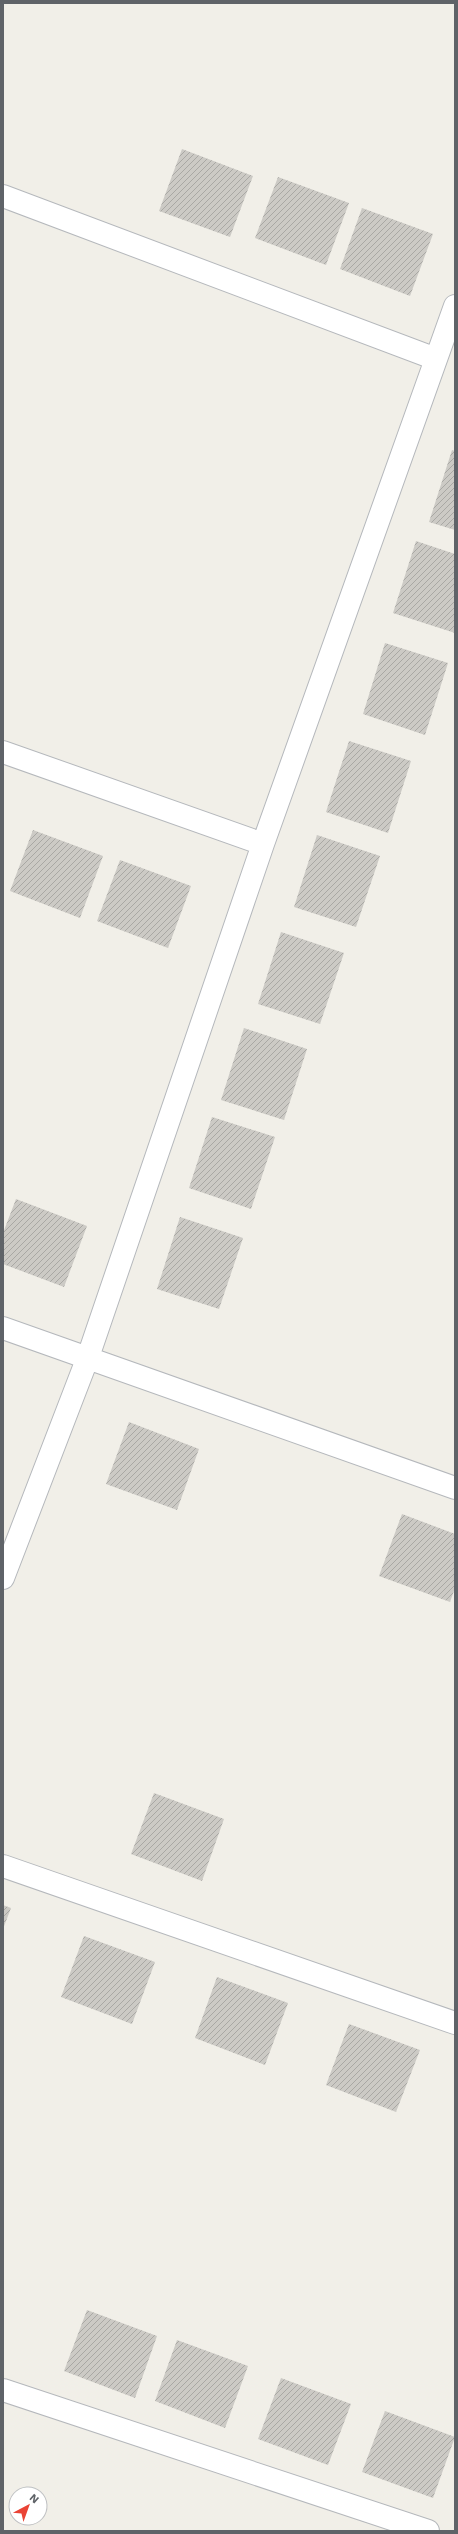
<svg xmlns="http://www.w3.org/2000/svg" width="458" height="2534" font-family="'Work Sans',sans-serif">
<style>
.building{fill:url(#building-hatch)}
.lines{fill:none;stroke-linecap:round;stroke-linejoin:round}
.minor-casing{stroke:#b5b8bc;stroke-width:24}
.minor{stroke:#fff;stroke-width:22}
</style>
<defs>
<pattern id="building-hatch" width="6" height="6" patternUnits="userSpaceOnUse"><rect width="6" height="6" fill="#cccac5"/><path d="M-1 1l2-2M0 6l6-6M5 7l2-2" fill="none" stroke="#a9a8a4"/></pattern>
</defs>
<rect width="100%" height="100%" fill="#f1efe8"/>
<path class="building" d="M182,149L253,176L230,237L159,211Z
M278,177L349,203L326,265L255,238Z
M362,208L433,234L410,296L340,269Z
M452,450L455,451V530L429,522Z
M416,541L455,554V633L393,613Z
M385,643L448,663L425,735L363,714Z
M349,741L411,761L388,833L326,812Z
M33,830L103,856L80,918L10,891Z
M317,835L380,856L356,927L294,907Z
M120,860L191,886L168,948L97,921Z
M281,932L344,953L320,1024L258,1004Z
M244,1028L307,1049L284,1120L221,1100Z
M212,1117L275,1137L251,1209L189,1188Z
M16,1199L87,1226L64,1287L3,1264V1233Z
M180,1217L243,1238L219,1309L157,1289Z
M129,1422L199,1449L177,1510L106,1484Z
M402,1514L455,1534V1588L450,1602L379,1576Z
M154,1793L224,1819L202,1881L131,1854Z
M3,1905L11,1908L3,1929Z
M84,1936L155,1962L132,2024L61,1997Z
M217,1977L288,2003L265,2065L195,2038Z
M349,2024L420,2050L396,2112L326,2085Z
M87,2310L157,2336L135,2398L64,2371Z
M177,2340L248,2366L225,2428L155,2401Z
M281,2378L351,2404L328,2465L258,2439Z
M385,2411L455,2437L433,2498L362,2472Z"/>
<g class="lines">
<g class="minor-casing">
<path id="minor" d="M3,196L436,359
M3,752L263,844
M3,1328L455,1488
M3,1578L88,1357L263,844L455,306
M3,1866L455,2023
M3,2390L428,2531"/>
</g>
<use href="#minor" class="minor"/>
</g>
<rect width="458" height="2534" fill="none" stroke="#5f6368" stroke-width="8"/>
<g transform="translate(28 2506) rotate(41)"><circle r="19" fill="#ffffff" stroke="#bfc1c3"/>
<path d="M0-3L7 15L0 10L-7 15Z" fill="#ea4335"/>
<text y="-6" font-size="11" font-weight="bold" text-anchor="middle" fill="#5f6368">N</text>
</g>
</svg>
